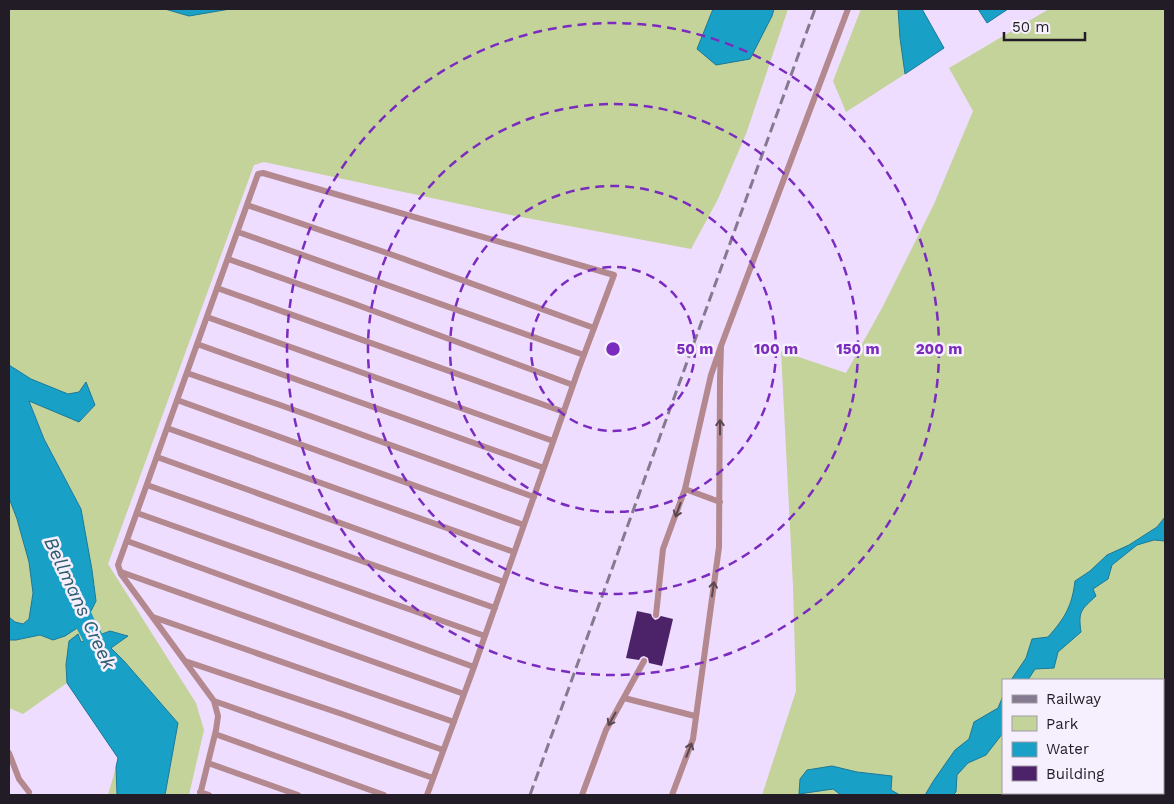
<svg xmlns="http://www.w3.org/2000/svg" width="1174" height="804" font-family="'Work Sans',sans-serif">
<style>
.green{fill:#c3d39a}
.water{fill:#19a0c7;stroke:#1c7897}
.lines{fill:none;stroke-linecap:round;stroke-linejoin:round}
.river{stroke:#19a0c7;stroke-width:20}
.building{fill:#4c2369}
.lane{stroke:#b3888f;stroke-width:6}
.rail{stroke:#857a90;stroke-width:3;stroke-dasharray:10 5;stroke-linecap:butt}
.oneway{stroke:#5c4751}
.ring{fill:none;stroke:#7b2cbf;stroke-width:2.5;stroke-dasharray:9 6}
.labels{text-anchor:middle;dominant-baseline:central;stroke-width:5;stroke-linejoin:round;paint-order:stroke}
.water-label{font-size:19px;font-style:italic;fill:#2c5d6e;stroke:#f6effd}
.centre{fill:#7b2cbf;stroke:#f6effd;stroke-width:2.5}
.ring-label{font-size:15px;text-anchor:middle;font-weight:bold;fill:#7b2cbf;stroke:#f6effd;stroke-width:5;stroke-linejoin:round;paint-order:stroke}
</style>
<rect width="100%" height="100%" fill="#eeddfe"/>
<path class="green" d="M9,9H165L189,15L230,9H713L711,12L772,16L774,9H788L746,134L718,199L691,249L506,214L264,162L254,165L108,564L196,703L204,730L189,795H165L178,723L124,661L111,647L127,635L110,631L81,642L78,634L66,665L67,683L23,714L9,708V640H16L40,635L53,640L96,601L92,570L81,509L44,439L29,400L79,422L95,405L86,383L79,392L68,394L31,379L9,365Z
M861,9H898L900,38L905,74L846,112L833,81Z
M1049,9H1165V765L1163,768V680H1003V793H1140L1138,795H762L796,691L793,586L781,351L846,373L882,308L934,204L973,111L949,68Z
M9,498C20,527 32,560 33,592C33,600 30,610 29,619L23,624L15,622L9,617Z
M116,767L117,795H108Z"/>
<path class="water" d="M165,9H230L189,16Z
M713,9H774L772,16L750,59L716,65L697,49Z
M898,9H922L944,48L905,74L900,38Z
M978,9H1008L987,23Z
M9,365L31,379L68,394L79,392L86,382L95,405L79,422L29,401L44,439L81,509L92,570L96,601L85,623L65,636L53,640L40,635L16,640H9V617L15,622L23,624L29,619L33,593L29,562L17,519L9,498Z
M1165,517V541L1154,540L1137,545L1112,565L1108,579L1093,589L1096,596C1081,610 1078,611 1081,632L1058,652L1054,668L1035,669L1028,680H1011L1026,658L1032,639L1048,637C1065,618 1072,606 1075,581L1090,571L1107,555L1129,545L1157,527Z
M110,631L128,636L111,648L124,661L178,723L165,795H117L116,767L118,758L67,683L66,665L69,641L78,634L81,642Z
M1003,696V733L986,755L968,763L957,775L956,792L953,795H925L934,780L955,750L969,739L974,722L998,708Z
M832,766L857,772L892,776L891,790L900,795H841L833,789L799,794L800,779L807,770Z"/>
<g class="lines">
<path class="river" d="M74,599L85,623L106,662"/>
</g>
<path class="building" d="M637,611L651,614L652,617L655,620L658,619L661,616L673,619L662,666L649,663L648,658L644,656L641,657L639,660L626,658Z"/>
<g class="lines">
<path class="lane" d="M247,205L390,254L594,328
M238,232L584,355
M228,259L352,303L573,385
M217,288L564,412
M207,317L553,441
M197,344L544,468
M721,346L848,9
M187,373L280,405L534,497
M177,400L524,525
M167,428L514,552
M157,457L504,582
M147,485L495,608
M685,489L720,502
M137,513L485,636
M127,541L474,667
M121,572L464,694
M656,615L663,549L685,489L711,375L721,346L720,379L719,547L693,739L672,795
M153,617L454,722
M185,661L342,714L443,750
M624,698L695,716
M214,701L433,778
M215,734L384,795
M9,753L19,779L29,792
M208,763L298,795
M200,792L209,795
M200,795L216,730L218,716L214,701L121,574L118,565L258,174L263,173L614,275L579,368L474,667L427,795
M582,795L606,730L644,661"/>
<path class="rail" d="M530,795L815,9"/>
</g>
<defs><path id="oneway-shaft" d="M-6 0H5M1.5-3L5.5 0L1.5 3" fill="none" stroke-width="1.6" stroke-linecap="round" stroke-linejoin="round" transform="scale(1.25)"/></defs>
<g class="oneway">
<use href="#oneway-shaft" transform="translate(720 427) rotate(-90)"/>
<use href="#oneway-shaft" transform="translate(678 510) rotate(110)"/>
<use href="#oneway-shaft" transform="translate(713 589) rotate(-82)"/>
<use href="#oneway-shaft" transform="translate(612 719) rotate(119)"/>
<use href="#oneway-shaft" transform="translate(689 750) rotate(-69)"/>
</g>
<g class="ring">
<circle cx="613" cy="349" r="82"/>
<circle cx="613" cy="349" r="163"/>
<circle cx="613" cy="349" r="245"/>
<circle cx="613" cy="349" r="326"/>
</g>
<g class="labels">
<g class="water-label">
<text transform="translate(80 603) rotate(65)">Bellmans Creek</text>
</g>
</g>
<circle cx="613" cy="349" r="8" class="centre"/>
<g class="ring-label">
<text x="695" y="354">50 m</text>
<text x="776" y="354">100 m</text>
<text x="858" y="354">150 m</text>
<text x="939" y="354">200 m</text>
</g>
<rect width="1174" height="804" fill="none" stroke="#221c27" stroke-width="20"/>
<rect x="1002" y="679" width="162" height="115" fill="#f6effd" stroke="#a19ba7"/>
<rect x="1012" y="695" width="25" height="8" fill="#857a90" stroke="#a19ba7"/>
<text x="1046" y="704" font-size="15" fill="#221c27">Railway</text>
<rect x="1012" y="716" width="25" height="15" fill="#c3d39a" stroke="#a19ba7"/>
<text x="1046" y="729" font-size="15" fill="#221c27">Park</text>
<rect x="1012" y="742" width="25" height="15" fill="#19a0c7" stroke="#a19ba7"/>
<text x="1046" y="754" font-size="15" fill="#221c27">Water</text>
<rect x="1012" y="766" width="25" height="15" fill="#4c2369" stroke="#a19ba7"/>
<text x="1046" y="779" font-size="15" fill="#221c27">Building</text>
<path d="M1004 32v8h81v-8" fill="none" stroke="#221c27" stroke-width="2.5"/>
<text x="1012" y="32" font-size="15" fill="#221c27" stroke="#f6effd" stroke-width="4" paint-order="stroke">50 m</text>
</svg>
